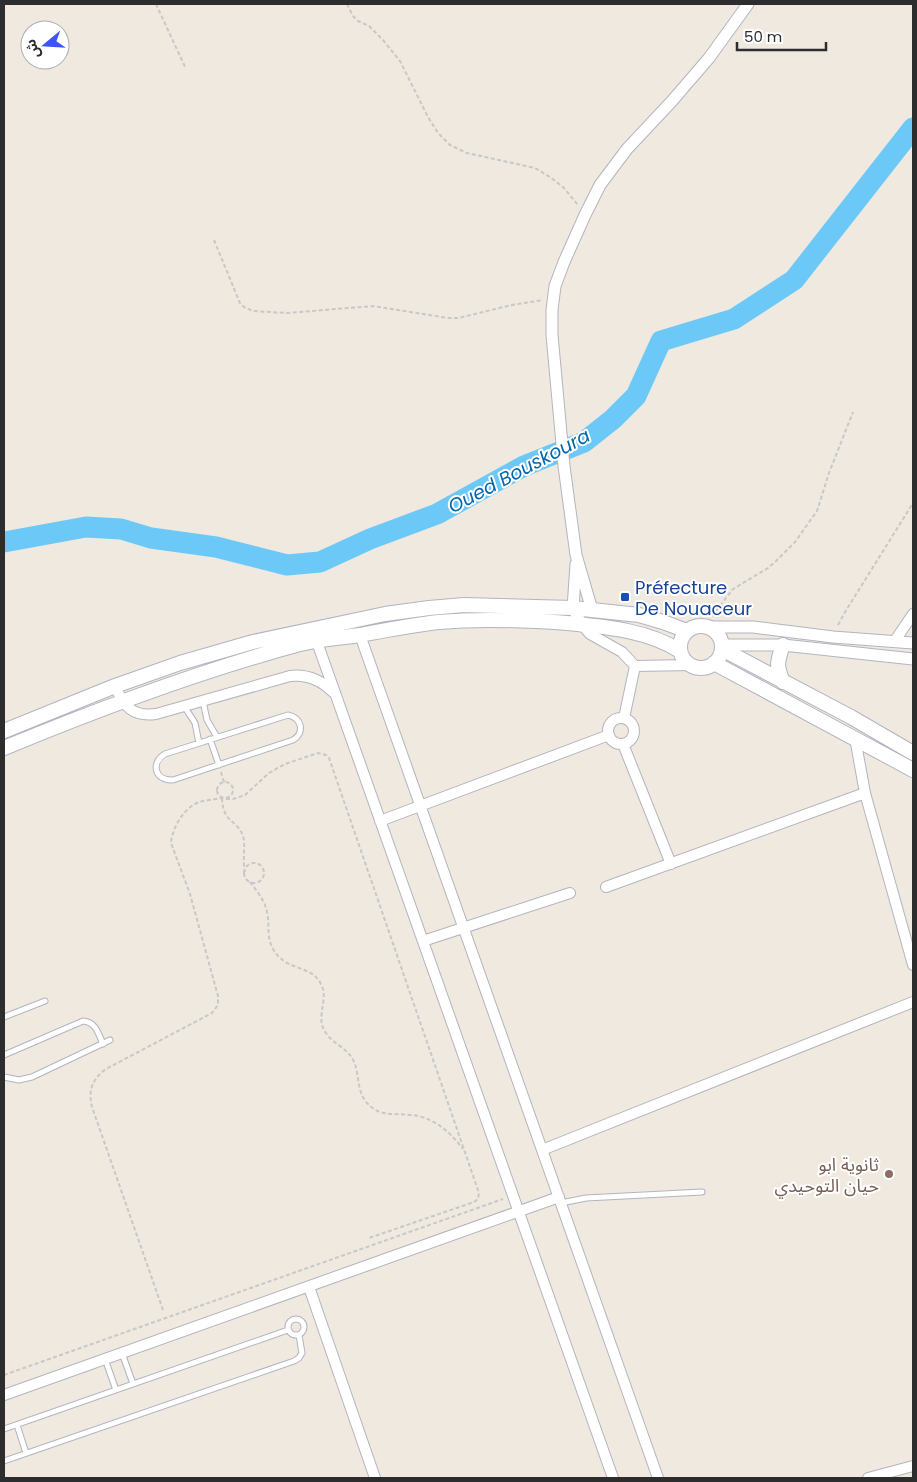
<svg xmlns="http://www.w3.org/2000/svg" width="917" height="1482" font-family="Poppins,'Noto Sans Arabic',sans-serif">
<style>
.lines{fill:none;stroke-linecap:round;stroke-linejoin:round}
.river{stroke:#6cc9f7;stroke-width:21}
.service-casing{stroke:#b3b4c1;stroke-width:7}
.minor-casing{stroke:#b3b4c1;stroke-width:12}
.tertiary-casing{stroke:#b3b4c1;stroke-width:13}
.secondary-casing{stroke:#b3b4c1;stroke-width:16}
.path{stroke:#c8c8c8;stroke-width:2;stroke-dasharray:4 2.5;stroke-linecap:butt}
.service{stroke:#fff;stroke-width:5}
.minor{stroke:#fff;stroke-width:10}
.tertiary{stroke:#fff;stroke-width:11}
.secondary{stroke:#fff;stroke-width:14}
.transit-dot{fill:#1a4fb4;stroke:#fff;stroke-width:2}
.education-dot{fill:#8d6e63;stroke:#fff;stroke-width:2}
.labels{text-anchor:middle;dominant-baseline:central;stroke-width:4;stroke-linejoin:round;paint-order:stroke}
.transit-label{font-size:18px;fill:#164399;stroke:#fff;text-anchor:start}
.education-label{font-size:18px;fill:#785e54;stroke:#fff;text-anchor:end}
.water-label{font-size:19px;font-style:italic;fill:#0467aa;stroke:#fff}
</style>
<rect width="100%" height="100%" fill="#efe9df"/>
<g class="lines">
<path class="river" d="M4,542L86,527L121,529L151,538L216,547L287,565L320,562L370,539L437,514L524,466L584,442L613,419L636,396L661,341L734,319L794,280L913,128"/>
<g class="service-casing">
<path id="service" d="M203,701L207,720L217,737
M184,706L195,723L199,743
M288,715C302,718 305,733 293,740L173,780C155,781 150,763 165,754Z
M210,739L219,765
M4,1017L45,1001
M4,1055L83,1021C96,1022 98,1033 103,1044
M4,1077L19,1080L32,1077L110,1040
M561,1203L586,1198L702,1192
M288 1327a8 8 0 1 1 16 0a8 8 0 1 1-16 0Z
M122,1353L133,1384
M105,1359L116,1390
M17,1425L26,1453
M4,1429L288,1330
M4,1461L294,1361L299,1358L302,1353L299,1335"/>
</g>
<g class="minor-casing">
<path id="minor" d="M582,625L590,634L622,652L635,666L691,665
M360,635L658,1478
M317,642L613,1478
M894,642L913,614
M115,686C124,707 133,717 156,714L290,676C307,674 321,680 333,692
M608 731a13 13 0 1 1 26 0a13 13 0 1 1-26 0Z
M624,718L635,666
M855,738L865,793L913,965
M623,744L671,864
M380,821L609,735
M606,887L865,793
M423,941L570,893
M542,1150L913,1002
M309,1287L375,1478
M4,1395L559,1197
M868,1478L913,1466"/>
</g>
<g class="tertiary-casing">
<path id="tertiary" d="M576,564L573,608L582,625
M592,610L576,555L564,466L552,335V310L555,286L564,262L585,215L600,185L627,149L672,101L709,58L748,4
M710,627H753L833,637L913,643
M722,645H783L913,659"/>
</g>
<g class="secondary-casing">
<path id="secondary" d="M680 647a21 21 0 1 1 42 0a21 21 0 1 1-42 0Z
M783,645C777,662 776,665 783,682
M722,649L851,717L913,753
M714,663L913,770
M4,731L115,686L180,663L253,642L385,614L429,608L464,605L573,608L639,615L663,622L687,631
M4,748C101,708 199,671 300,644C320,639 340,638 360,635C386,630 412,625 439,622C481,618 525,620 567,623C605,627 647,630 680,651"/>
</g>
<path class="path" d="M156,4L186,69
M347,4L353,16L358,21L369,26L383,40L400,61L428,117L438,133L450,145L467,153L535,168L550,177L563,187L578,205
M214,240L240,303L244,307L253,311L287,313L373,306L448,318H458L512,305L543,300
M712,616L733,589L768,568L776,561L795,542L817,511L829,473L853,412
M838,625L845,612L913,503
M221,772L224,782
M217 790a8 8 0 1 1 16 0a8 8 0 1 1-16 0Z
M222,798C223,824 237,819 243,836C246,845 242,859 245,872
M226,799H233L245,795L269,773L285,764L318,753L326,755L329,758L479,1193L478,1199L474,1202L369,1238
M244 873a10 10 0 1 1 20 0a10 10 0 1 1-20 0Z
M250,882C257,891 265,901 267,912C270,924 266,937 273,949C286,972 311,964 321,984C328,997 319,1011 322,1025C327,1042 344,1045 352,1058C361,1073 355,1091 368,1104C380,1117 395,1113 411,1115C434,1117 450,1132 463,1149
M163,1310L92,1107C88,1091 92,1079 106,1069L212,1013L218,1005V996L190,894L171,843C172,829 183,809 197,803C204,800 213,800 221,798
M4,1375L503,1199"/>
<use href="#service" class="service"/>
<use href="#minor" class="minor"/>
<use href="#tertiary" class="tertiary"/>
<use href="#secondary" class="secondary"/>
</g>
<rect class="transit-dot" x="620" y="592" width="10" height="10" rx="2.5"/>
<circle class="education-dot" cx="889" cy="1174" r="5"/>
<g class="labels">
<g class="transit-label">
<text x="635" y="587">Préfecture<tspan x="635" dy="21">De Nouaceur</tspan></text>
</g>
<g class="education-label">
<text x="879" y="1164">ثانوية ابو<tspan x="879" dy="21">حيان التوحيدي</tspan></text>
</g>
<g class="water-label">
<text transform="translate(519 471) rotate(-28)">Oued Bouskoura</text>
</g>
</g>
<rect width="917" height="1482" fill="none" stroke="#2d2d2d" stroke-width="10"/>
<g transform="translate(45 45) rotate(252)"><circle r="24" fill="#ffffff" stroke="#ababab"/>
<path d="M0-4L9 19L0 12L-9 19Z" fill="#3c54ff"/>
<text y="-8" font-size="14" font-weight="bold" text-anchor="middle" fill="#2d2d2d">ش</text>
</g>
<path d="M737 42v8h89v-8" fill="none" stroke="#2d2d2d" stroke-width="2.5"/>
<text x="744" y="42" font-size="15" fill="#2d2d2d" stroke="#ffffff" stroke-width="4" paint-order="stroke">50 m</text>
</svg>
